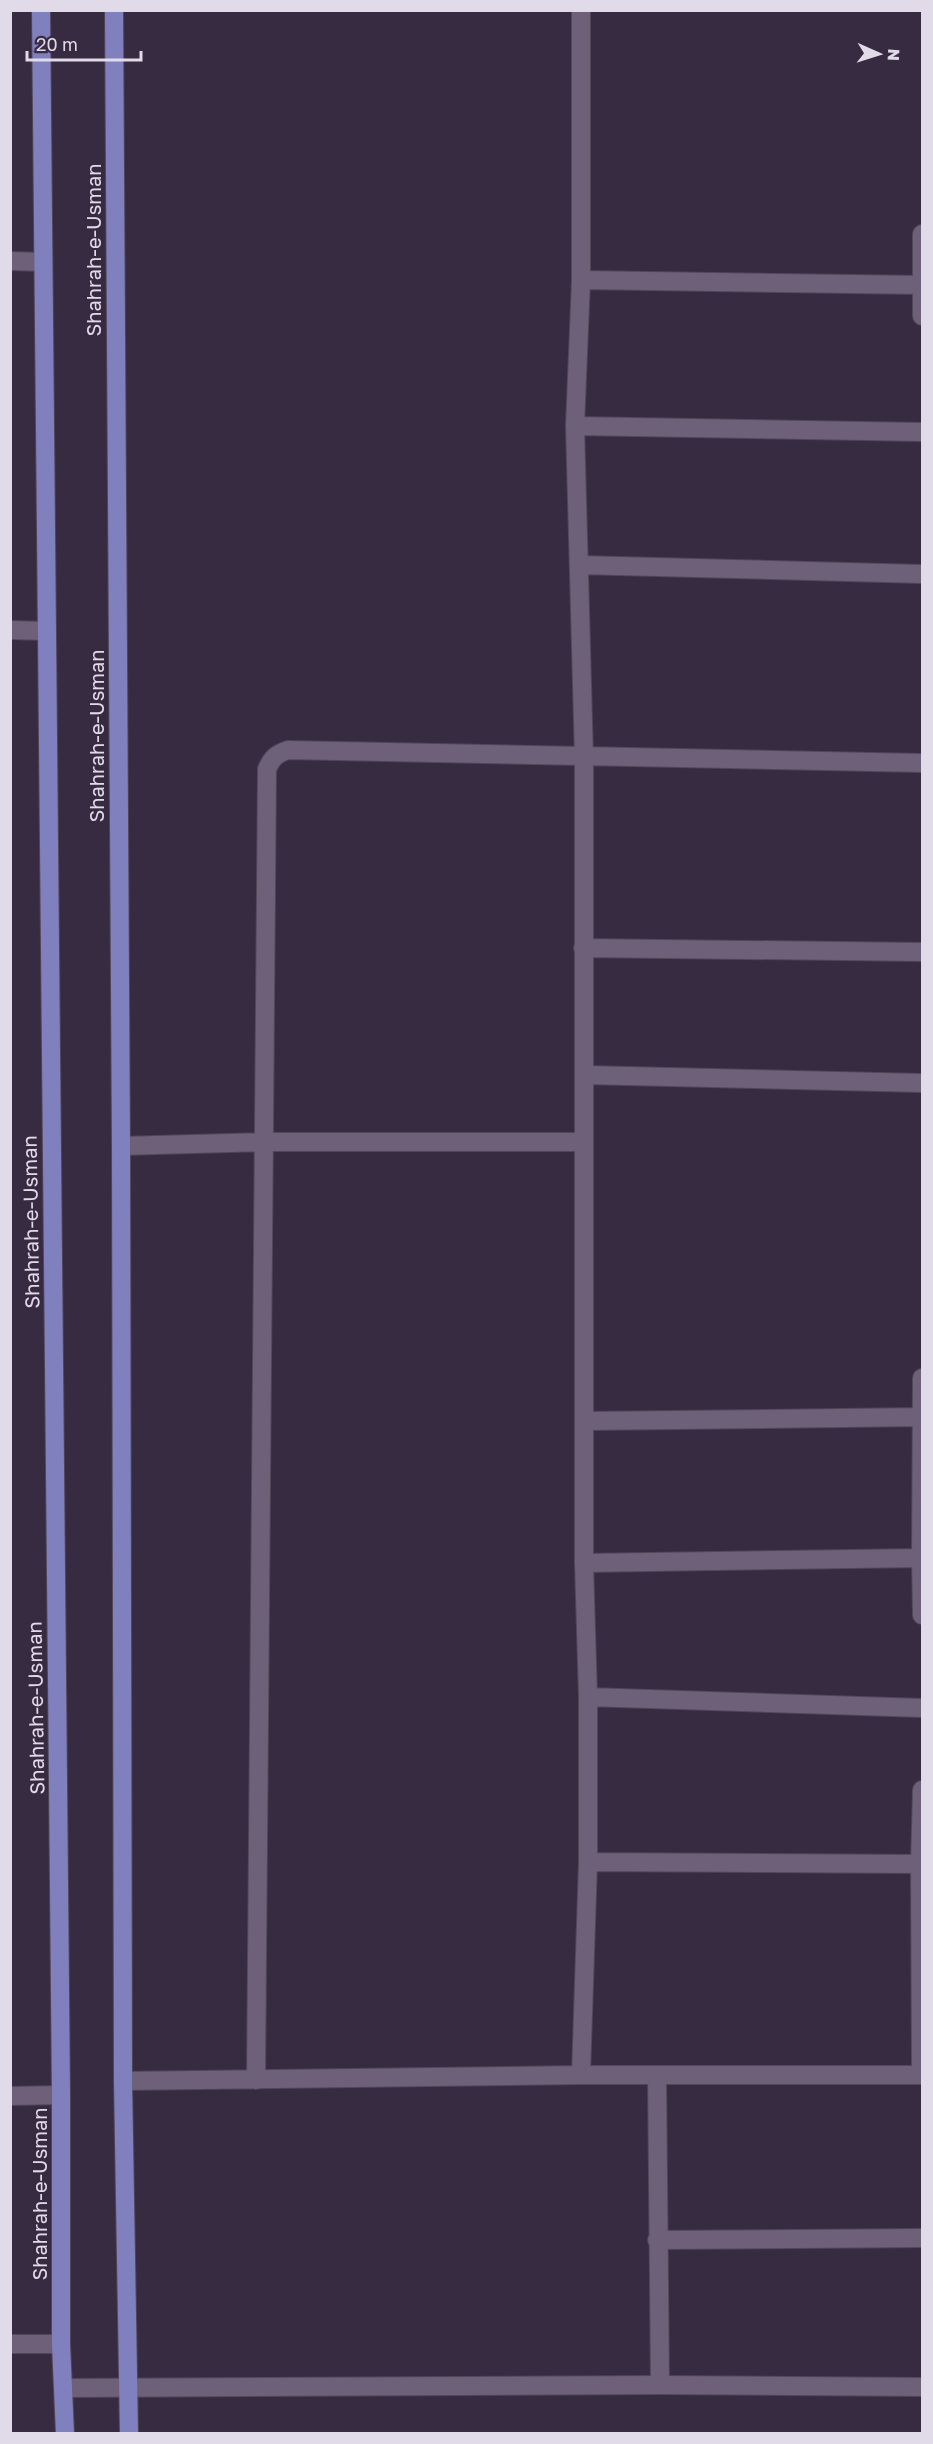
<svg xmlns="http://www.w3.org/2000/svg" width="933" height="2444" font-family="'Golos Text',sans-serif">
<style>
.lines{fill:none;stroke-linecap:round;stroke-linejoin:round}
.street-casing{stroke:#514759;stroke-width:20}
.secondary-casing{stroke:#514759;stroke-width:20}
.primary-casing{stroke:#514759;stroke-width:20}
.street{stroke:#6d6078;stroke-width:18}
.secondary{stroke:#6d6078;stroke-width:18}
.primary{stroke:#8080be;stroke-width:18}
.labels{text-anchor:middle;dominant-baseline:central;stroke-width:5;stroke-linejoin:round;paint-order:stroke}
.street-label{font-size:20px;fill:#e1dae8;stroke:#372b41}
</style>
<rect width="100%" height="100%" fill="#372b41"/>
<g class="lines">
<g class="street-casing">
<path id="street" d="M581,10V280L575,426L584,758V1563L588,1697V1862L581,2075H922
M922,234V316
M581,280L922,285
M575,426L922,432
M579,565L922,574
M10,630L46,631
M583,948L922,952
M585,1075L922,1083
M121,1146L264,1142H584
M922,1378L921,1558L922,1615
M586,1421L922,1417
M584,1563L921,1558
M588,1697L922,1708
M588,1862L920,1864
M657,2075L660,2385
M921,2075L920,1864L922,1790
M256,2080L267,769C272,758 276,754 288,750L922,763
M123,2081L581,2075
M10,2096L61,2095
M657,2240L922,2238
M10,2344H61"/>
</g>
<g class="secondary-casing">
<path id="secondary" d="M10,261L43,262
M64,2388L660,2385L922,2387"/>
</g>
<g class="primary-casing">
<path id="primary" d="M41,10L61,2095V2344L65,2434
M114,10L121,1146L123,2081L129,2434"/>
</g>
<use href="#street" class="street"/>
<use href="#secondary" class="secondary"/>
<use href="#primary" class="primary"/>
</g>
<g class="labels">
<g class="street-label">
<text transform="translate(93 250) rotate(-90)">Shahrah-e-Usman</text>
<text transform="translate(96 736) rotate(-90)">Shahrah-e-Usman</text>
<text transform="translate(30 1222) rotate(-91)">Shahrah-e-Usman</text>
<text transform="translate(35 1708) rotate(-91)">Shahrah-e-Usman</text>
<text transform="translate(39 2194) rotate(-90)">Shahrah-e-Usman</text>
</g>
</g>
<rect width="933" height="2444" fill="none" stroke="#e1dae8" stroke-width="24"/>
<g transform="translate(879 54) rotate(93)" stroke="#372b41" stroke-width="4.5" paint-order="stroke">
<path d="M0-4.5L10 22L0 15L-10 22Z" fill="#e1dae8"/>
<text y="-9" font-size="16" font-weight="bold" text-anchor="middle" fill="#e1dae8">N</text>
</g>
<path d="M27 51v9h114v-9" fill="none" stroke="#e1dae8" stroke-width="3"/>
<text x="36" y="51" font-size="18" fill="#e1dae8" stroke="#372b41" stroke-width="4.5" paint-order="stroke">20 m</text>
</svg>
